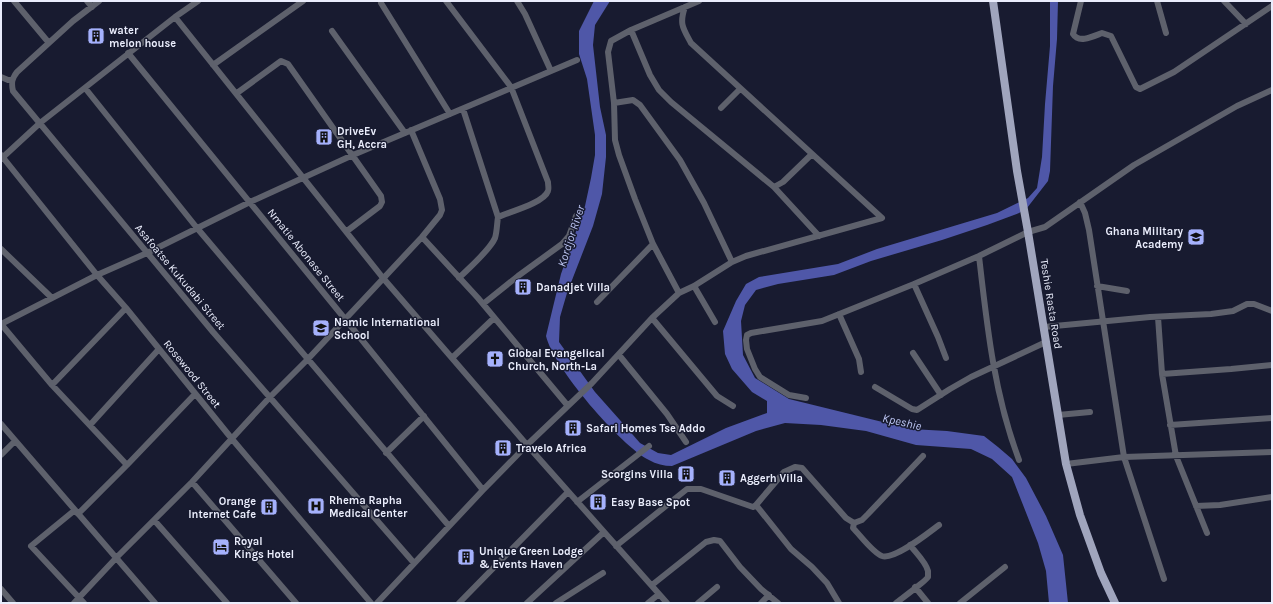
<svg xmlns="http://www.w3.org/2000/svg" width="1273" height="604" font-family="Karla,sans-serif">
<style>
.water{fill:#4f57a8}
.lines{fill:none;stroke-linecap:round;stroke-linejoin:round}
.minor{stroke:#5e616c;stroke-width:6}
.major{stroke:#a0a5bd;stroke-width:8}
.labels{text-anchor:middle;dominant-baseline:central;stroke-width:3;stroke-linejoin:round;paint-order:stroke}
.poi-label{font-size:11px;font-weight:bold;fill:#eaedfc;stroke:#181b30;text-anchor:start}
.street-label{font-size:11px;fill:#eaedfc;stroke:#181b30}
.water-label{font-size:12px;font-style:italic;fill:#bac3f0;stroke:#181b30}
</style>
<rect width="100%" height="100%" fill="#181b30"/>
<path class="water" d="M594,1H610L595,25L593,45L600,107L606,135V157L602,194L593,226L567,293L560,317L559,342L595,392L619,419L640,443L658,453L671,455L726,428L767,413V401L752,392L732,369L725,354L723,331L736,301L746,284L759,277L838,264L877,249L997,213L1028,198L1037,188L1042,157L1045,104L1050,46V1H1058L1057,39L1053,86L1050,171L1048,181L1027,208L1019,213L987,225L942,240L871,261L834,275L778,284L756,290L745,305L741,321L743,355L755,378L789,399L911,429L947,431L984,436L998,447L1012,459L1026,478L1046,516L1063,555L1068,603H1049L1046,571L1038,543L1012,477L992,459L971,449L916,445L866,431L821,425L785,423L756,431L672,466C664,466 656,464 649,460C621,446 553,367 546,336L561,274L585,206L591,178L595,155V135L587,79L579,54V31Z"/>
<g class="lines">
<path class="minor" d="M14,1L49,43
M87,1L92,7
M99,1L73,21L17,72C12,78 11,83 13,91L213,332L414,563
M446,1L511,87L548,182C548,185 549,189 548,191C544,203 509,212 498,217
M517,1L525,14L551,71
M1081,1L1073,34C1079,44 1094,36 1102,33L1111,36L1136,87L1140,89L1174,72L1272,6
M1157,1L1166,33
M1224,1L1246,24
M381,3L450,114
M685,7C679,24 683,28 691,43L882,218
M175,17L383,278L527,445L667,603
M631,30L650,75L659,90L671,102L774,187L783,182L812,154
M332,31L405,133
M128,53L345,319L483,490
M213,65L303,1
M1,77L8,80H12
M85,88L197,228L449,526
M237,93L281,61L288,64L381,196L382,202L380,206L347,231
M614,103L633,100L640,105L680,160L704,203L732,262
M721,108L740,89
M1,155L97,275L126,308L232,439L371,603
M1,159L40,123L175,17L198,1
M774,187L819,236
M1080,202L1085,213L1089,230L1124,457L1164,579
M422,237L478,298L568,406
M1,249L52,298
M979,256C987,326 994,394 1019,460
M459,278C469,268 490,250 495,238C497,232 497,223 498,217L463,109
M914,284L938,337L946,358
M694,286L715,322
M1097,286L1127,291
M679,293L653,244L635,199L619,155L615,140L614,103L608,52L611,41L631,30L699,1
M597,302L653,244
M483,304L518,276L562,244L569,236L576,216
M839,314L859,359L861,372
M1158,317L1162,374L1176,456L1207,533
M652,318L717,396L733,406
M1,324L97,275L147,253L250,202L353,155L577,60
M1,324L52,385L127,465L78,514
M1044,327L1150,317L1211,314L1233,311L1247,304H1254L1272,311
M913,353L941,395
M619,355L667,414L686,442
M452,358L494,318
M1162,374L1231,369L1272,365
M52,385L126,308
M875,387L912,409L917,410L950,389L971,377L1046,342
M806,398L789,395L760,377L755,369L747,349L746,340L747,335L751,333L822,321L914,284L979,256L1028,232L1045,227L1134,165L1237,106L1272,90
M1058,415L1090,412
M1,424L155,603
M90,425L159,349
M1170,425L1272,418
M386,453L424,416
M1,455L15,441
M1066,464L1124,457L1272,452
M127,465L195,394
M192,482L296,603
M577,502L649,446
M756,505L791,549L812,567L827,583L839,603
M1196,506L1220,505L1272,497
M75,510L31,546L84,603
M154,520L227,603
M854,523L853,528C860,535 873,553 882,556C895,560 928,533 939,525
M616,546L687,489H701L753,507L756,505L784,472L795,467L802,468L846,518L854,523L862,520L868,514L923,456
M652,585L706,542L714,540L720,541L740,567L761,589L778,603
M915,587L928,603
M1,589L13,603
M74,603L117,557L192,482L270,397L307,360L422,237L440,215L442,210L440,199L411,130
M377,603L483,490L527,445L592,383L652,318L679,293L694,286L732,262L746,256L882,218
M459,603L568,492
M527,603L604,532
M556,603L603,573
M648,603L659,594
M698,603L717,587
M761,603L769,595
M896,603C901,599 927,580 928,577C928,576 928,572 928,571C926,562 915,552 910,545
M960,603L1005,567"/>
<path class="major" d="M993,1L1017,171L1028,232L1066,464L1080,515L1101,573L1115,603"/>
</g>
<defs>
<g id="building-square" transform="scale(0.9)"><rect x="-9" y="-9" width="18" height="18" rx="4" fill="#a5b1fc" stroke="#181b30"/><path d="M-4-6H4V6H1V3H-1V6H-4ZM-2.5-4.3h1.7v1.8h-1.7ZM.8-4.3h1.7v1.8H.8ZM-2.5-1h1.7V.8h-1.7ZM.8-1h1.7V.8H.8Z" fill="#111"/></g>
<g id="school-square" transform="scale(0.9)"><rect x="-9" y="-9" width="18" height="18" rx="4" fill="#a5b1fc" stroke="#181b30"/><path d="M0-5L7-2L0 1L-7-2ZM-4 1L0 2.5L4 1V4Q0 6-4 4Z" fill="#111"/></g>
<g id="church-square" transform="scale(0.9)"><rect x="-9" y="-9" width="18" height="18" rx="4" fill="#a5b1fc" stroke="#181b30"/><path d="M-1.2-6h2.4v3.5h3.3v2.4h-3.3V6h-2.4V-.1h-3.3v-2.4h3.3Z" fill="#111"/></g>
<g id="hospital-square" transform="scale(0.9)"><rect x="-9" y="-9" width="18" height="18" rx="4" fill="#a5b1fc" stroke="#181b30"/><path d="M-5-5h3v3.5h4V-5h3V5h-3V1.5h-4V5h-3Z" fill="#111"/></g>
<g id="hotel-square" transform="scale(0.9)"><rect x="-9" y="-9" width="18" height="18" rx="4" fill="#a5b1fc" stroke="#181b30"/><path d="M-6-4.5h1.5V1H6V5H4.5V3h-9V5H-6ZM-4 0a1.8 1.8 0 1 1 3.6 0ZM.5 0V-2.5h3Q6-2.5 6 0Z" fill="#111"/></g>
</defs>
<g fill-rule="evenodd">
<use href="#building-square" x="96" y="36"/>
<use href="#building-square" x="324" y="137"/>
<use href="#school-square" x="1196" y="237"/>
<use href="#building-square" x="523" y="287"/>
<use href="#school-square" x="321" y="328"/>
<use href="#church-square" x="495" y="359"/>
<use href="#building-square" x="573" y="428"/>
<use href="#building-square" x="503" y="448"/>
<use href="#building-square" x="686" y="474"/>
<use href="#building-square" x="727" y="478"/>
<use href="#building-square" x="598" y="502"/>
<use href="#hospital-square" x="316" y="506"/>
<use href="#building-square" x="269" y="507"/>
<use href="#hotel-square" x="221" y="547"/>
<use href="#building-square" x="466" y="557"/>
</g>
<g class="labels">
<g class="poi-label">
<text x="109" y="30">water<tspan x="109" dy="13">melon house</tspan></text>
<text x="337" y="131">DriveEv<tspan x="337" dy="13">GH, Accra</tspan></text>
<text x="1183" y="231" text-anchor="end">Ghana Military<tspan x="1183" dy="13">Academy</tspan></text>
<text x="536" y="287">Danadjet Villa</text>
<text x="334" y="322">Namic International<tspan x="334" dy="13">School</tspan></text>
<text x="508" y="353">Global Evangelical<tspan x="508" dy="13">Church, North-La</tspan></text>
<text x="586" y="428">Safari Homes Tse Addo</text>
<text x="516" y="448">Travelo Africa</text>
<text x="673" y="474" text-anchor="end">Scorgins Villa</text>
<text x="740" y="478">Aggerh Villa</text>
<text x="329" y="500">Rhema Rapha<tspan x="329" dy="13">Medical Center</tspan></text>
<text x="256" y="501" text-anchor="end">Orange<tspan x="256" dy="13">Internet Cafe</tspan></text>
<text x="611" y="502">Easy Base Spot</text>
<text x="234" y="541">Royal<tspan x="234" dy="13">Kings Hotel</tspan></text>
<text x="479" y="551">Unique Green Lodge<tspan x="479" dy="13">&amp; Events Haven</tspan></text>
</g>
<g class="street-label">
<text transform="translate(306 255) rotate(51)">Nmatie Abonase Street</text>
<text transform="translate(180 277) rotate(50)">Asafoatse Kukudabi Street</text>
<text transform="translate(1051 304) rotate(81)">Teshie Rasta Road</text>
<text transform="translate(192 374) rotate(51)">Rosewood Street</text>
</g>
<g class="water-label">
<text transform="translate(571 236) rotate(-72)">Kordjor River</text>
<text transform="translate(902 422) rotate(13)">Kpeshie</text>
</g>
</g>
<rect width="1273" height="604" fill="none" stroke="#eaedfc" stroke-width="4"/>
</svg>
